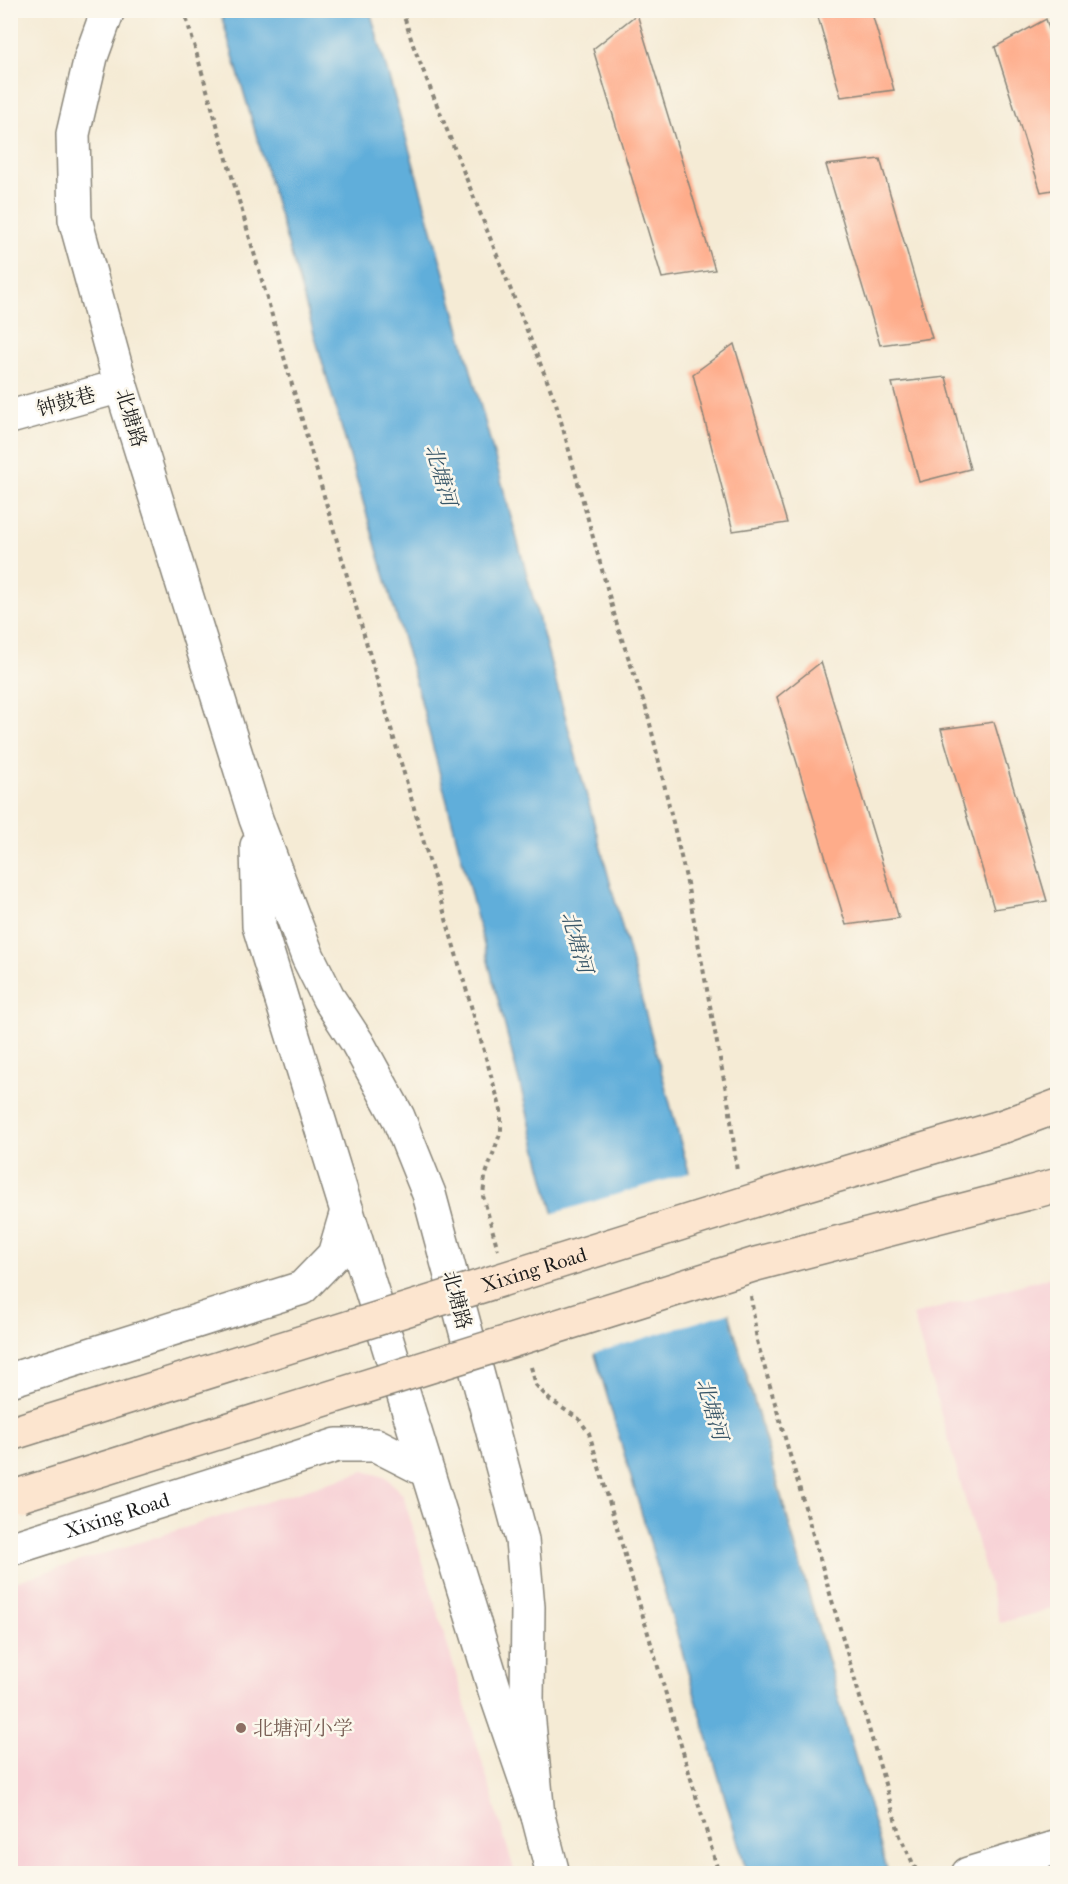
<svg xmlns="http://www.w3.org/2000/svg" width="1068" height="1884" font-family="'IM FELL French Canon','Noto Serif SC',serif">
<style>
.built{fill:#f7cfd4}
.water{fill:#61aeda;stroke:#3e657b;stroke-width:1.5}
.pier{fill:#f5ebd5}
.building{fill:#feac8a}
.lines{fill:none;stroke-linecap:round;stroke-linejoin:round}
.minor-casing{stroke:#888478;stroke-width:36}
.tertiary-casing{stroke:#888478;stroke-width:36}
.secondary-casing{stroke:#888478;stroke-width:36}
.path{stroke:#888478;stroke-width:4;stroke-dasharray:4.5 4.5;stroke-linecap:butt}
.minor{stroke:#fff;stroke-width:33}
.tertiary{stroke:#fff;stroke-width:33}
.secondary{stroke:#fce5cf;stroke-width:33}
.secondary-bridge-casing{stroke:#888478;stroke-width:36;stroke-linecap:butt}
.secondary-bridge{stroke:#fce5cf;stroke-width:33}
.education-dot{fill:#8d6e63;stroke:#fbf7ec;stroke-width:2}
.labels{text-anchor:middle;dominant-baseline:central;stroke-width:5;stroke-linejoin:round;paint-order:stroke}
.street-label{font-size:20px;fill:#1c1c1c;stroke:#fbf7ec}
.education-label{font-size:20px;fill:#785e54;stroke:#fbf7ec;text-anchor:start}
.water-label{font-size:21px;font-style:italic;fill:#385668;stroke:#fbf7ec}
</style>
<rect width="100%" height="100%" fill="#fbf7ec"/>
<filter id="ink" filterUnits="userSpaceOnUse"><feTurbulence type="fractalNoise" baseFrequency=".0167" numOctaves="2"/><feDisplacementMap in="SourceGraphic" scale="12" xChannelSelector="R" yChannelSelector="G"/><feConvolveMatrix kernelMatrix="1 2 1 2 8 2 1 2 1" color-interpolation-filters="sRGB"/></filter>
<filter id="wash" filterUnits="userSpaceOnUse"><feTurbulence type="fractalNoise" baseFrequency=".008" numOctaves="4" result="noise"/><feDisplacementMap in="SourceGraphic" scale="24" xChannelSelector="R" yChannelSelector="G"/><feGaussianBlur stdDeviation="1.35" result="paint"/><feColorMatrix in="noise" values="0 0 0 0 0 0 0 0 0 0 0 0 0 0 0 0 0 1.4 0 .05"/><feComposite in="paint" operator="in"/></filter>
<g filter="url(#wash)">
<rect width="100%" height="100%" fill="#f5ebd5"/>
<path class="built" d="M1057,1275V1607L1000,1623L913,1315Z
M364,1471L386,1477L403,1495L515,1873H11V1583Z"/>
<path class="water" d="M220,11H370C478,387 578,766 681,1144C748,1388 818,1631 888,1873H747L550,1201L420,697Z"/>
<path class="pier" d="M692,1172L731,1312L592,1354L551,1214Z"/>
<g id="blocks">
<path class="building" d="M816,10H871L894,90L841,97Z
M637,14L715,270L662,278L593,49Z
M1046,19L1058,58V189L1041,192L995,47Z
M880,159L932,338L880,345L826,165Z
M734,344L787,523L733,531L693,374Z
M946,377L970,469L919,482L892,383Z
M821,662L899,918L846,925L777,697Z
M994,722L1047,901L994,909L941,729Z"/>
</g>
</g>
<g filter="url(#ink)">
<use href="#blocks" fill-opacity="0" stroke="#888478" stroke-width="1.5"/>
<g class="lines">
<g class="minor-casing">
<g id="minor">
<path d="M108,10L91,57L73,134L75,219L121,386L256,819L308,957L329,999L357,1042L398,1117L429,1194L522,1540L528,1607L527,1702L538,1816"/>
<path d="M10,417L121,386"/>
<path d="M257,846L259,926L496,1694L538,1816L553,1874"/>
<path d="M10,1380L302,1288L334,1255L347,1211"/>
<path id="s1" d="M10,1549L337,1445H376L427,1471"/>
</g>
</g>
<g class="tertiary-casing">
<path id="tertiary" d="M968,1874L1058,1847"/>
</g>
<g class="secondary-casing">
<path id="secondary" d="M1004,1126L1058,1106
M1025,1194L1058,1185"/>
</g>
<path class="path" d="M184,10L501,1110V1131L485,1177L483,1196L498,1250
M402,10L413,45L556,403L618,628L647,711L686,878L730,1112L737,1172
M751,1296L757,1341L900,1836L918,1874
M531,1367L536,1385L550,1400L579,1419L589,1433L719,1874"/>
<use href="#minor" class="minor"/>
<use href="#tertiary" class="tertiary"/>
<use href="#secondary" class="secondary"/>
<g class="secondary-bridge-casing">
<g id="secondary-bridge">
<path id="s2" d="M10,1434L784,1191L1004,1126"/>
<path d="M20,1495L756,1264L1025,1194"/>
</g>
</g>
<use href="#secondary-bridge" class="secondary-bridge"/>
</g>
</g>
<circle class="education-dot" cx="241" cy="1728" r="6"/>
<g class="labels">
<g class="street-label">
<text transform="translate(66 402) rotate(-16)">钟鼓巷</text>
<text transform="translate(131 418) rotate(73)">北塘路</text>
<text stroke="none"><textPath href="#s2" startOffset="549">Xixing Road</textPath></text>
<text transform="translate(457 1300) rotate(75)">北塘路</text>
<text stroke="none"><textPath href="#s1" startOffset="112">Xixing Road</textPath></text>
</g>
<g class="education-label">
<text x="253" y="1728">北塘河小学</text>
</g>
<g class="water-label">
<text transform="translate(441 475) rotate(74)">北塘河</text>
<text transform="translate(577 942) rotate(74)">北塘河</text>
<text transform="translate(712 1409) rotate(74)">北塘河</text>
</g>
</g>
<rect width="1068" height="1884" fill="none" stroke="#fbf7ec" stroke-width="36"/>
</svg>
